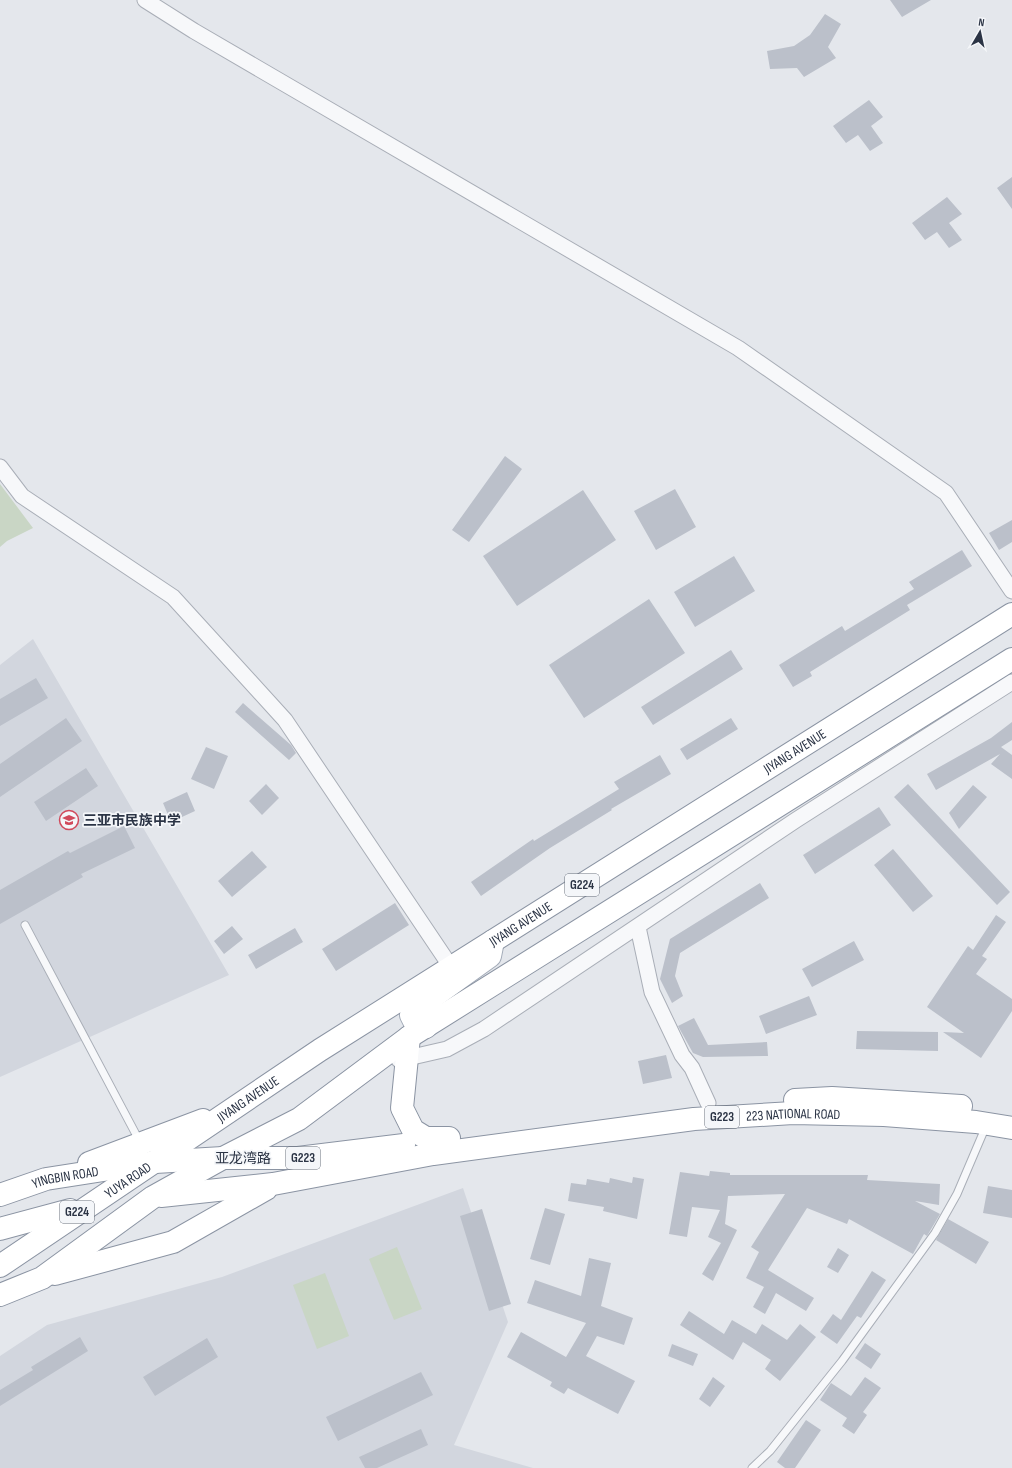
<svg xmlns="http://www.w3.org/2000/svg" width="1012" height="1468" font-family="'Sofia Sans Condensed','Noto Sans SC',sans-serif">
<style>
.built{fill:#d2d6de}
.green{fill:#c9d6c5}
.building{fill:#bbc0ca}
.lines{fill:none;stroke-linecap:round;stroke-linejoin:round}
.service-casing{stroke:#a9aeb7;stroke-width:9}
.minor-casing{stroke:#a9aeb7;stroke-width:17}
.primary-casing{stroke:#a3abb8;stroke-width:24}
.trunk-casing{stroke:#8b94a3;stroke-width:24}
.service{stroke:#f7f8fa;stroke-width:7}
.minor{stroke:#f7f8fa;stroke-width:15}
.primary{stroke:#fff;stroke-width:22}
.trunk{stroke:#fff;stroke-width:22}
.labels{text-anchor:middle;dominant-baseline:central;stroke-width:3.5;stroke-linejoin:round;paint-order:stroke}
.shield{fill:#f4f6f9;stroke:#676e7b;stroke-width:1}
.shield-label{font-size:13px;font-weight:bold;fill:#2b3445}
.street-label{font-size:14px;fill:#2b3445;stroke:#f4f6f9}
.poi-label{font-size:14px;font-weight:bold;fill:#2b3445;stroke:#f4f6f9;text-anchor:start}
</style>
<rect width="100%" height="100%" fill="#e4e7ec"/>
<path class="built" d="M33,639L229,975L0,1077V665Z
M463,1188L508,1322L454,1445L533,1468H0V1356L47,1325L222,1277Z"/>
<path class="green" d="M0,484L33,528L7,541L0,547Z
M397,1247L422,1309L394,1320L369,1259Z
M325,1273L349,1336L317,1349L293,1285Z"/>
<path class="building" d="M890,0H931L902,17Z
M825,14L841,24L828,47L836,58L804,77L797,68L770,69L767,51L794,46L810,35Z
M869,100L883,117L871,126L883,143L870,151L858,135L846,143L833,126Z
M1012,177V209L997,188Z
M947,197L962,214L949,223L962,240L949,248L937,232L925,240L912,223Z
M505,456L522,469L469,542L452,530Z
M675,489L696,527L656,550L634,511Z
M583,490L616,540L517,606L483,556Z
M1012,520V542L999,550L989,533Z
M962,550L972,566L907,605L910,610L810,672L812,676L793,687L779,665L842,626L845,631L914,589L909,582Z
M734,556L755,591L695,627L674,592Z
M649,599L685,653L584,718L549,665Z
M731,650L743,669L653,725L641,707Z
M36,678L48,698L0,726V699Z
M243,703L291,745L296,753L289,760L235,712Z
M66,718L82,741L0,797V764Z
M731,718L738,729L687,760L680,749Z
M1012,722V740L1001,747L1012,755V779L991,764L1000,754L936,790L927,774L991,738Z
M206,747L228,756L214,789L191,779Z
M660,755L671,774L611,809L612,810L550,848L481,896L471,882L533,839L534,841L619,789L614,782Z
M86,768L98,786L46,821L34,802Z
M266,784L279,798L262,815L249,801Z
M908,784L1010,892L997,905L894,797Z
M973,785L987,797L959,829L949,813Z
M187,792L195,811L171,822L163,803Z
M879,807L891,825L815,874L803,855Z
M124,826L135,848L81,874L83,877L0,924V890L68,851L70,853Z
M893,849L933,896L913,912L874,865Z
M252,851L267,867L232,897L218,881Z
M760,883L769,898L680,953L675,976L683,996L672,1003L660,979L670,939Z
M395,903L409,925L336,971L322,949Z
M996,915L1006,922L982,956L987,959L976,974L1012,999V1011L981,1058L943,1032L964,1033L927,1007L968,946L973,950Z
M232,926L243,939L224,954L214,941Z
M295,928L303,942L256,969L248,955Z
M854,941L864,960L812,987L802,969Z
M809,996L817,1015L766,1034L759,1016Z
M694,1018L708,1045L767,1042L768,1056L703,1057L693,1053L678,1026Z
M857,1031L938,1032V1051L856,1049Z
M666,1055L672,1078L643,1084L638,1061Z
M710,1171L730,1173V1175H868L867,1180L940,1184L939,1205L915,1201L940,1214L927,1236L924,1234L913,1254L849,1219L847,1224L807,1208L768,1270L814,1298L806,1311L776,1293L765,1314L753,1307L764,1287L746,1278L759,1252L751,1247L785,1194L728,1196L725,1224L737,1230L713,1281L702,1274L721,1243L708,1237L720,1210L692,1207L687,1237L669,1234L680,1172L709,1176Z
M633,1177L644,1179L637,1219L603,1211L604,1207L568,1201L571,1183L586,1185L587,1179L609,1183L610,1178L632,1183Z
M988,1186L1012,1190V1218L983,1213Z
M545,1208L565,1214L550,1265L530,1259Z
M482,1209L511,1304L489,1311L460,1216Z
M948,1219L989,1242L976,1264L936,1240Z
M838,1248L849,1255L838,1273L827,1267Z
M589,1258L611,1263L601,1306L633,1318L624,1345L597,1336L586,1356L635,1381L618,1414L568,1388L564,1394L550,1386L552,1382L507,1357L521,1332L566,1357L586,1323L527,1303L535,1280L581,1296Z
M872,1271L886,1280L861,1318L857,1316L837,1344L820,1332L833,1314L841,1320Z
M689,1311L724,1334L732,1320L756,1334L762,1324L787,1340L800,1324L816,1337L780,1381L765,1369L771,1360L743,1342L733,1360L680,1325Z
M80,1337L88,1351L0,1406V1390L33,1370L31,1367Z
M207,1338L218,1357L155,1396L143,1377Z
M865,1343L881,1354L871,1369L855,1358Z
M672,1344L698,1354L693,1366L668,1356Z
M421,1372L433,1395L338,1441L326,1417Z
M713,1377L725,1386L710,1407L699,1399Z
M865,1377L881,1388L863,1412L867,1415L854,1434L842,1426L847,1418L820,1400L831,1383L851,1396Z
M806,1420L821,1430L795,1468H785L777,1462Z
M421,1429L428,1445L377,1468H365L359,1457Z"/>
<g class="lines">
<g class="service-casing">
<path id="service" d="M25,925L140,1142
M752,1468L770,1451L842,1361L935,1233L957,1194L986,1126"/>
</g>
<g class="minor-casing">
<path id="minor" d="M145,0L194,31L738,348L946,493L1012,591
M0,467L22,496L173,597L285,720L451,967
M638,927L652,992L682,1055L692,1068L708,1103
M399,1060L447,1049L484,1029L796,820L1012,682"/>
</g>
<g class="primary-casing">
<path id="primary" d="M426,1027L416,1025L411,1015L426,1002L490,956L493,941"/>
</g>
<g class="trunk-casing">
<g id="trunk">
<path d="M409,1037L402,1108L413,1130L426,1138H449"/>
<path d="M795,1100L832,1098L961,1106"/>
<path d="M89,1163L203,1120"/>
<path id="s1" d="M0,1195L46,1179L155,1162L223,1158H298L404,1145"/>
<path id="s2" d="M161,1196L273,1184L433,1154L694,1119L793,1113L884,1115L976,1122L1012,1128"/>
<path d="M0,1229L70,1210"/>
<path id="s3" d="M0,1266L320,1050L1012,614"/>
<path d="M55,1274L173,1242L266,1189"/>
<path d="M0,1295L42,1278L153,1197L223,1158L299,1119L409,1037L1012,659"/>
</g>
</g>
<use href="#service" class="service"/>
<use href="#minor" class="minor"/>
<use href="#primary" class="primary"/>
<use href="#trunk" class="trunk"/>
</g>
<defs>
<g id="school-ring" transform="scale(1)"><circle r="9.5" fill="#f4f6f9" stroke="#d1495b" stroke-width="1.5"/><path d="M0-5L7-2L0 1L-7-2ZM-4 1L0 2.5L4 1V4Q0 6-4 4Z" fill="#d1495b"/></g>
</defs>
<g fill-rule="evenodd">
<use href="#school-ring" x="69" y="820"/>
</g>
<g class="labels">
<g class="shield">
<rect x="565" y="874" width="34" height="22" rx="3"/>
<rect x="705" y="1106" width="34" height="22" rx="3"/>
<rect x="286" y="1147" width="34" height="22" rx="3"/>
<rect x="60" y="1201" width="34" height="22" rx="3"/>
</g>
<g class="shield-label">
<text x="582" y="885">G224</text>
<text x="722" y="1117">G223</text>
<text x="303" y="1158">G223</text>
<text x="77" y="1212">G224</text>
</g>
<g class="street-label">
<text stroke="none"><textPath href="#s3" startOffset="947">JIYANG AVENUE</textPath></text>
<text stroke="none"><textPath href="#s3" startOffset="623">JIYANG AVENUE</textPath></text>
<text stroke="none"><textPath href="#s3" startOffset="299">JIYANG AVENUE</textPath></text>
<text stroke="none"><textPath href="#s2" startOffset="638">223 NATIONAL ROAD</textPath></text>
<text x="243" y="1158">亚龙湾路</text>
<text stroke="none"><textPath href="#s1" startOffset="68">YINGBIN ROAD</textPath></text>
<text stroke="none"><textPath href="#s3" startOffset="154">YUYA ROAD</textPath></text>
</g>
<g class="poi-label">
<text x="83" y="820">三亚市民族中学</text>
</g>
</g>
<g transform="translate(980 32) rotate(9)" stroke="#f4f6f9" stroke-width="3" paint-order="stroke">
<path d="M0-3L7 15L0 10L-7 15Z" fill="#2b3445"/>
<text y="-6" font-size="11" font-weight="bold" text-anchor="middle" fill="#2b3445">N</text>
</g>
</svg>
